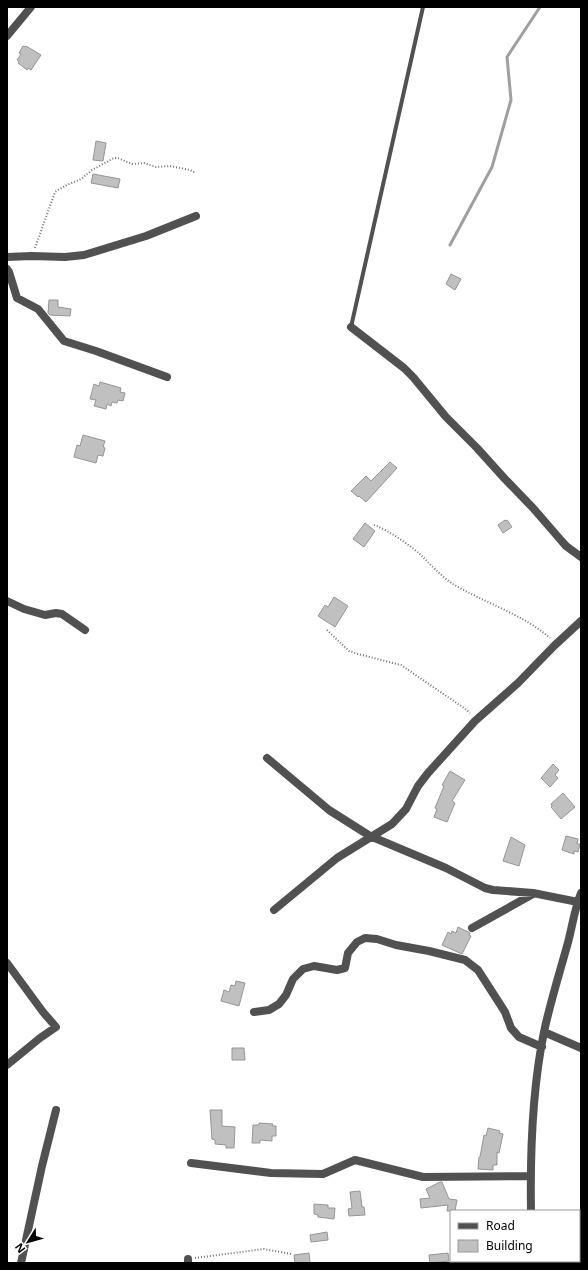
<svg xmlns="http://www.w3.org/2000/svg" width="588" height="1270" font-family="'Noto Sans',sans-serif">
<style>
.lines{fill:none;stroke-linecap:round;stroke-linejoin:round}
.stream{stroke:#9f9f9f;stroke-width:3}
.building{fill:#c0c0c0;stroke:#959595}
.path{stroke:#737373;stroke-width:2;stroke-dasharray:1 2;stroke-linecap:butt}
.service{stroke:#515151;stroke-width:4}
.minor{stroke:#515151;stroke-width:8}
</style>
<rect width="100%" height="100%" fill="#fff"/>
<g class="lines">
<path class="stream" d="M450,245L492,167L511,100L507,57L540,7"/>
</g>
<path class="building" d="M23,46L25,47L26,46L41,55L31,70L28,68L27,70L18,63L19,61L17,60L21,54L19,53Z
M96,141L106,143L103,161L93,160Z
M93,174L120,179L118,188L91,183Z
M451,274L461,279L455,290L446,284Z
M49,300H58V307L71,309L70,316L50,315L48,313Z
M100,382L121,388L120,392L125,393L123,401L118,400L117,403L112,402L111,406L107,404L106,409L94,406L96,400L90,399L94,384L99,386Z
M83,435L105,441L103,447L105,448L103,456L98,455L96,463L74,457L77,445L80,446Z
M390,462L397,468L366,502L359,496L358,497L351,491L366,476L371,481Z
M505,520V521L507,520L512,527L503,533L498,525Z
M365,523L375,531L364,547L353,539Z
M334,597L348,606L335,627L318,616L325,605L328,607Z
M553,764L559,770L555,775L558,778L550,787L541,778Z
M450,771L465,780L452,801L455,803L447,822L434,817L437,809L435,808L444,786L442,785Z
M563,793L575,807L561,819L551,807L552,806L551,804Z
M566,836L578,839L577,844H580L578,852L574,851V854L562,850Z
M511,837L525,845L519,866L503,861Z
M458,927L470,933L469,935L471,936L462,954L442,945L448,932L451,934L452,931L456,933Z
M236,981L245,983L239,1006L221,1001L224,990L229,992L231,985L235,986Z
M232,1048H244L245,1060H232Z
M210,1110H222V1126L235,1127L234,1148H226V1145L215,1144V1140L212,1139Z
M259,1123L273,1124L272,1126H276V1136H272V1141L260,1140V1143H252L253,1125H259Z
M488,1128L500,1131L499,1133L503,1134L499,1153L497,1152V1165H493V1170L478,1169L479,1157H480L484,1135L486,1136Z
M440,1182H442L449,1199L457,1200L455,1211H447L448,1205L421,1208L420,1199L430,1198L426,1189Z
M360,1191L362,1207H364L365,1215L349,1216L348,1209L352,1208L350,1192Z
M314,1204L328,1205V1208H335L334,1219L318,1217V1215L314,1214Z
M327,1232L328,1240L311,1242L310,1235Z
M309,1253L310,1263H295L294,1255Z
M448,1253L449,1261L430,1263L429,1255Z"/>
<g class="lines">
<path class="path" d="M35,248L55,192L67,185L81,179L92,170L114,158H118L132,164L144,163L156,167L170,166L190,170L196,173
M374,525C390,531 408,544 421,555C431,565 441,576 453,584C483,602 524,615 550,638
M327,630L349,651L358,654L401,665L464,708L470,713
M579,1231H581
M195,1258L264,1249L291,1254"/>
<path class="service" d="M351,327L423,7"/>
<path class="minor" d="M7,36L31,7
M7,257L32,256L65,257L84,255L146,236L196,216
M7,269L9,272L17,298L38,309L64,341L96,351L167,377
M351,327L404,368L413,377L446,417L477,448L505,479L533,508L559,538L566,546L581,557
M7,601L24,609L45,615L56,613L62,614L85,630
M267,758L329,810L370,836L446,868L485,888L493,890L533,893L578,902
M274,910L337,858L392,824L406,809L418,786L428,773L475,721L518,683L554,646L581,621
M472,928L533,894
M7,963L43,1012L56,1027L40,1038L7,1065
M254,1012L269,1010L279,1004L286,995L293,979L303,969L314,966L337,970L345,968L348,953L357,942L365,938L377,939L396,945L429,951L465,960L478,970L505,1012L511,1028L519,1037L542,1047
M544,1032L581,1048
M191,1163L271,1173L323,1174L355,1160L423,1177L530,1176
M531,1211C530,1151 532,1090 544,1032C550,1003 559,975 567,946C572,929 574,910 581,893
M188,1259V1263
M21,1263L42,1166L56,1110
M528,1263V1261"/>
</g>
<rect width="588" height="1270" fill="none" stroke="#000000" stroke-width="16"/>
<rect x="450" y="1210" width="130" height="52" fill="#ffffff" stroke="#999999"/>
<rect x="458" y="1223" width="20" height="6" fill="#515151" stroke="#999999"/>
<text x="486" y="1230" font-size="12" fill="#000000">Road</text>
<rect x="458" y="1240" width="20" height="12" fill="#c0c0c0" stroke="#999999"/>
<text x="486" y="1250" font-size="12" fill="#000000">Building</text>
<g transform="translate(28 1242) rotate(233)" stroke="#ffffff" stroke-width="3" paint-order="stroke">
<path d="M0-3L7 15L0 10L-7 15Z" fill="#000000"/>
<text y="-6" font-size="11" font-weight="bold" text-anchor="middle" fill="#000000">N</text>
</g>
</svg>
